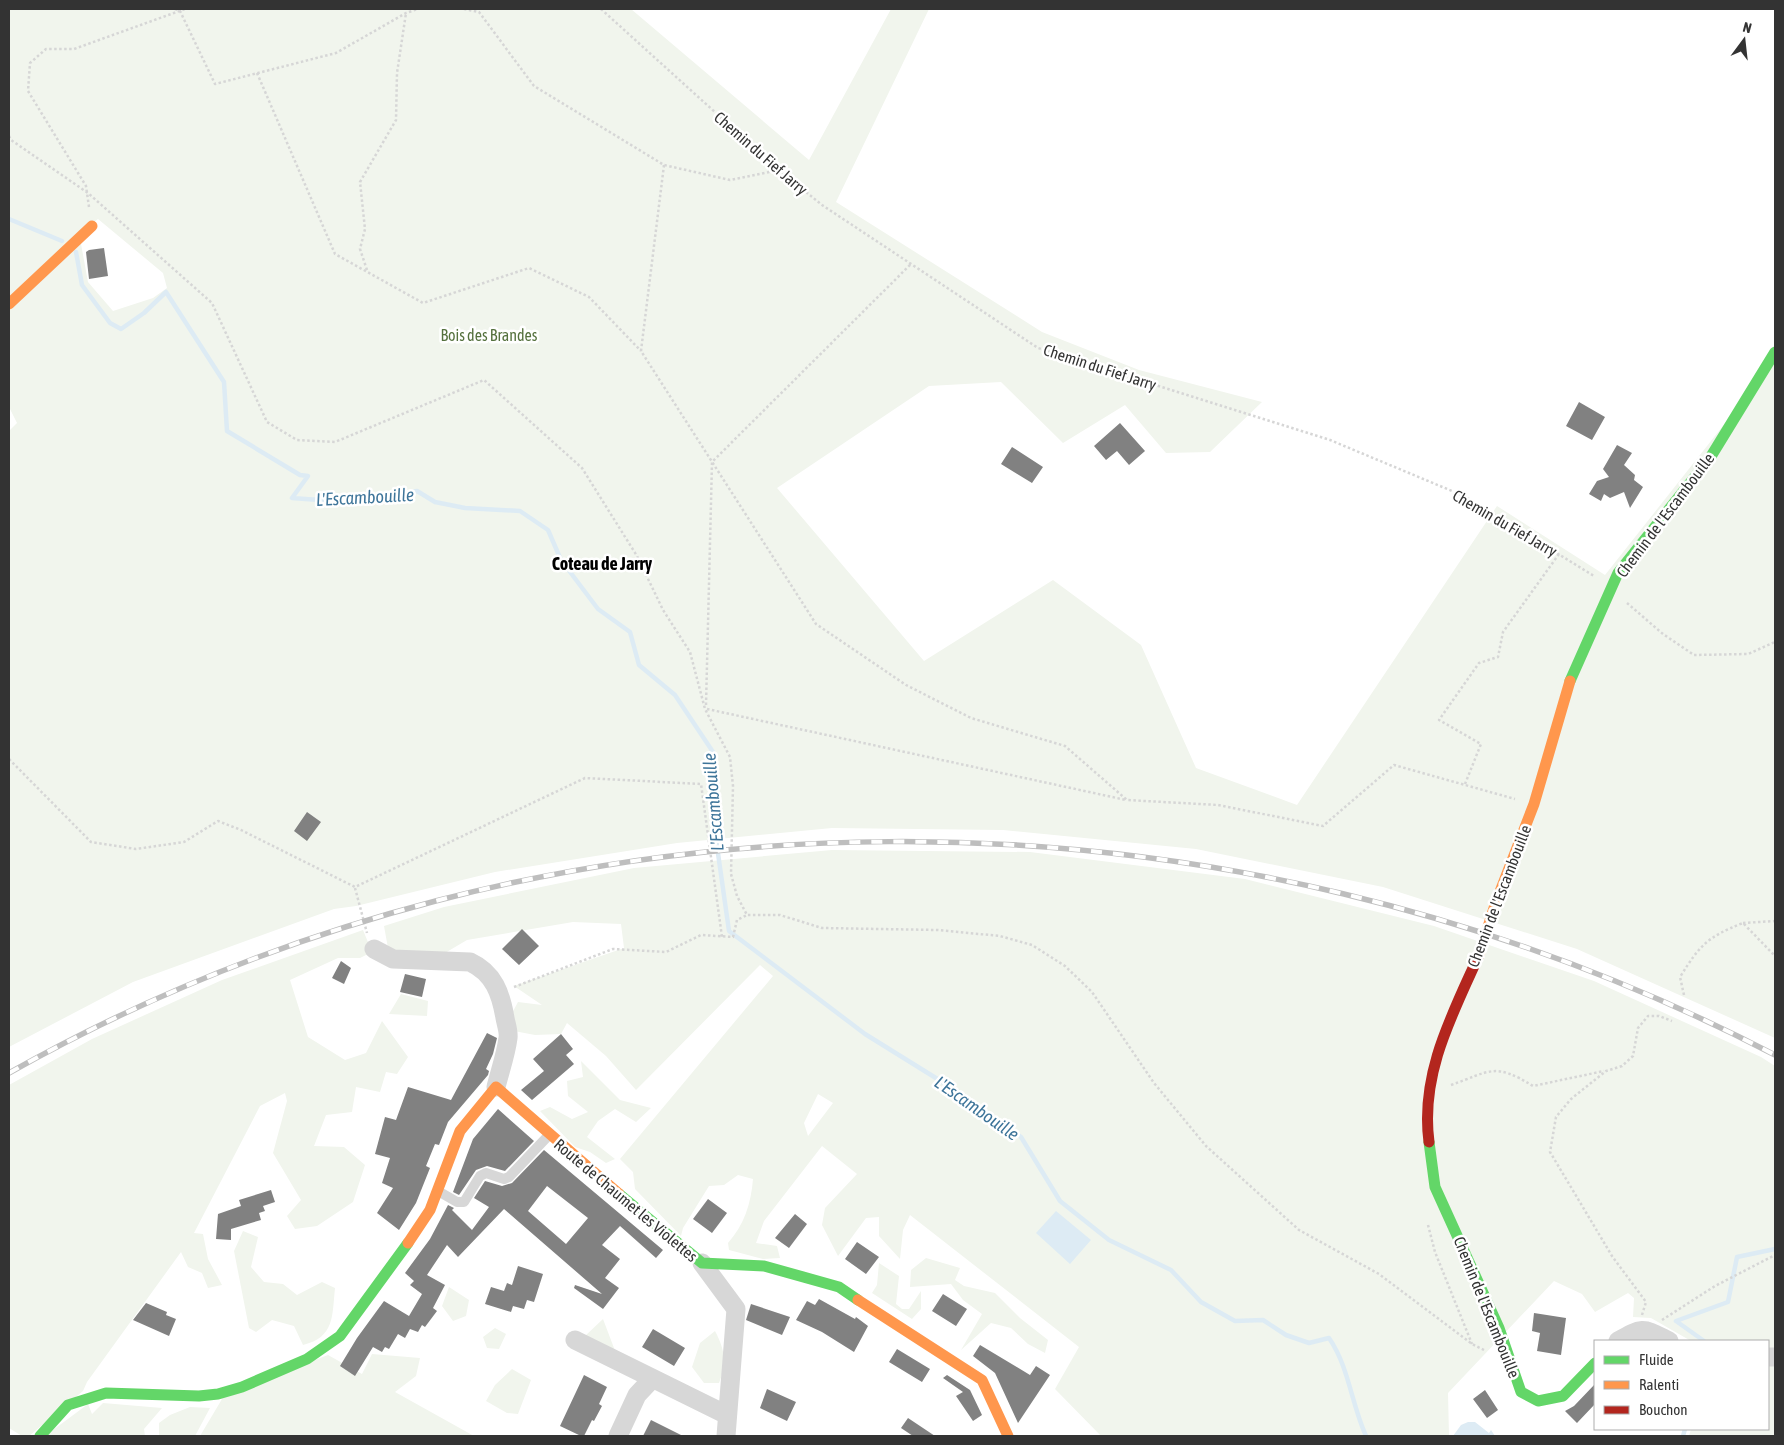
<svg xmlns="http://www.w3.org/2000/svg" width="1784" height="1445" font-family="'Asap Condensed',sans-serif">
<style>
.green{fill:#f1f5ed;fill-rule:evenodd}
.water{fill:#ddebf4}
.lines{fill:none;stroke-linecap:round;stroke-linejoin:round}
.stream{stroke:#ddebf4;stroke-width:4.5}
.building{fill:#818181;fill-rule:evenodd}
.path{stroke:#d6d6d6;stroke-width:2.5;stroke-dasharray:2.5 2.5;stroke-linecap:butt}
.lane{stroke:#d7d7d7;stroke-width:10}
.street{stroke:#d7d7d7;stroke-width:19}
.fast{stroke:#63d668;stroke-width:11}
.slow{stroke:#ff974d;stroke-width:11}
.jam{stroke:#b3261e;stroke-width:11}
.rail-casing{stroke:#bebebe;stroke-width:5.5}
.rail{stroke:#fff;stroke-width:4;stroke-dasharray:11;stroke-linecap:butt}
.slow-bridge{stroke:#ff974d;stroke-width:11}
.labels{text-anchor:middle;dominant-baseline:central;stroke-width:5;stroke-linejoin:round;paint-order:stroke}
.street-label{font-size:16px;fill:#333;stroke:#fff}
.park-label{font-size:16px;fill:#55713e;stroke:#fff}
.water-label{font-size:18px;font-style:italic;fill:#3d7499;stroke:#fff}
.neighbourhood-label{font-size:18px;font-weight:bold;fill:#000;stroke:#fff}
</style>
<rect width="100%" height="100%" fill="#fff"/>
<path class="green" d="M9,9H631L809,160L891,9H929L836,202L1042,332L1139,370L1262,402L1210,452L1166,453L1125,405L1063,443L1001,382L929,386L777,488L924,661L1053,580L1141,645L1196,768L1297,805L1497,506L1605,575L1775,360V1038L1577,949L1383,887L1196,849L1003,830L832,828L677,843L495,872L356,906L334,909L133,982L9,1047V431L17,423L9,407ZM98,219L163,273L167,288L153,298L113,311L88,282L79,233Z
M832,850L1030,852L1245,879L1434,926L1594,981L1761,1057L1775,1066V1436H1689L1691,1429H1768V1341H1691L1651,1318L1633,1317L1634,1298L1628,1293L1595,1312L1582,1294L1554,1281L1448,1393L1449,1436H1101L1055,1389L1079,1347L910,1215L903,1230L900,1259L879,1236V1217L866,1218L838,1256L822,1225L825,1208L857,1174L822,1146L764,1221L756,1243L777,1246L780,1258L763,1259L729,1250L728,1243C744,1225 751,1204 753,1179L738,1175L724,1185L709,1186L683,1228L681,1236L635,1189L633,1172L620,1159L773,976L760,965L636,1090L606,1056L567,1023L561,1034L535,1035L514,1031L511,1015L518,1002L542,1005L514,986L624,948L621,924L573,922L467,940L428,963L388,948L384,926L444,907L634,868ZM818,1094L833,1103L808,1136L804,1123Z
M363,930L372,952L360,958H338L290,980L308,1037L345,1060L366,1053L382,1021L408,1057L397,1074L386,1072L380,1092L356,1087L352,1112L326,1115L314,1146L344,1147L365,1165L353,1202L317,1226L295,1229L287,1216L301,1200L273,1153L287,1101L285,1093L260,1106L194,1233L203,1234L208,1259L222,1285L208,1288L202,1273L188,1267L181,1252L87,1382L83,1391L29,1436H22L9,1428V1085L92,1039L222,980Z
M401,994L428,1001L427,1016L389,1014Z
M581,1061L620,1100L651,1108L636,1122L615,1109L598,1121L587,1137L615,1159L606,1163L590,1152L575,1147L540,1111L550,1107L572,1119L588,1112L568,1096L567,1081L583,1077Z
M243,1231L258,1237L251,1267L264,1282L283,1284L297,1295L322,1282L335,1288C332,1316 335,1337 303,1345L294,1326L272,1320L256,1332L249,1328L234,1251Z
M926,1258L960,1268L955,1280L964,1286L995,1293L1020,1318L1048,1340L1045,1353L1028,1344L1011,1328L991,1323L961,1350L982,1314L963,1300L951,1284L910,1287L911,1270Z
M879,1263L899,1276L896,1304L902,1309H909L921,1291V1309L912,1319L872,1293L877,1285Z
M449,1287L469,1300L466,1316L453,1321L442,1306Z
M603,1319L617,1356L585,1336Z
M495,1328L506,1334L499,1349L487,1348L483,1337Z
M715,1331C725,1350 727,1363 719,1383H704L692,1367L700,1343Z
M372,1354L420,1358L416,1376L395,1392L474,1436H200L225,1394L328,1355L362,1374Z
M512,1369L531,1380L518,1414L507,1413L486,1401L495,1385Z
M103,1403L162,1408L144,1429L145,1436H45L88,1404L92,1414Z
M190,1407L210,1408L195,1436H159V1423L170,1415Z"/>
<path class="water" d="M1056,1211L1091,1240L1070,1264L1036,1233Z
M1468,1422H1475L1489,1433L1491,1430L1495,1436H1453L1461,1425Z"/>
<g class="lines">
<path class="stream" d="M9,219L62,241
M76,252L82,285L110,323L121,329L144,313L166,292L224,382L227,431L300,475L308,476L292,498C335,502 375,500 417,491L435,502L465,508L520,511L548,530L561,560L598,609L630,632L639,665L675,695L713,752L714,825L729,931L865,1034L960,1093L1021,1137L1060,1201L1109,1240L1171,1270L1201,1302L1235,1321L1263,1320L1286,1335L1309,1343L1329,1338C1349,1367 1351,1403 1366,1436
M1704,1341L1676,1321L1728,1302L1737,1257L1775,1249
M1683,1436L1685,1429"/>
</g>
<path class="building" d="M104,248L108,276L89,279L86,252L89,250Z
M1579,402L1605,417L1592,440L1566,426Z
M1120,423L1145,451L1129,465L1117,451L1106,460L1094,446Z
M1617,445L1632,453L1624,465L1635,475L1634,480L1643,487L1630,508L1624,492L1610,498L1604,494L1601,501L1589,494L1597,481L1609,477L1603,469Z
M1012,447L1043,467L1032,483L1001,464Z
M307,812L321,822L307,841L294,831Z
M522,929L539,946L519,965L502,949Z
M341,961L351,968L344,984L332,978Z
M405,974L426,979L422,997L400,992Z
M487,1033L497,1038L493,1054L486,1069L489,1071L488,1075L448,1122L439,1145L435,1144L426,1166L430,1168L416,1203L399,1230L377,1213L393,1188L382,1183L390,1158L375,1154L385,1117L396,1120L408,1087L451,1100Z
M561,1034L573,1049L566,1055L574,1064L532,1100L521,1090L544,1071L533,1059Z
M498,1109L534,1141L505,1171L487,1166L476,1170L459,1195L453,1192L473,1139Z
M544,1150L663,1250L656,1258L620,1226L602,1245L620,1259L605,1278L619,1288L603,1309L574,1288L575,1285L602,1294L504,1209L458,1257L447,1245L427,1275L445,1285L433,1308L437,1311L425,1327L422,1325L418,1332L410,1329L405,1338L398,1334L389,1349L385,1347L382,1352L373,1347L355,1376L340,1366L357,1338L384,1301L409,1316L422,1294L410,1285L414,1281L405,1273L430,1239L448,1205L454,1208L452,1210L472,1230L489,1207L474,1198L485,1181L502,1186L512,1183ZM547,1186L588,1218L566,1244L528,1211Z
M271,1190L275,1202L263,1206L265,1211L259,1213L261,1220L231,1229V1240L216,1239L218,1214L241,1206L239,1200Z
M708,1199L727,1213L712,1233L693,1219Z
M795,1214L807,1224L789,1248L775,1238Z
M857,1242L879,1257L866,1274L845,1259Z
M518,1266L543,1274L534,1302L527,1300L524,1309L513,1306L511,1312L485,1304L491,1287L504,1291L507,1283L512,1285Z
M943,1294L967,1309L956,1326L932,1311Z
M819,1299L855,1319L856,1317L868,1326L854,1352L822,1332L796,1320L807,1301L815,1305Z
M146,1303L167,1312L166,1315L176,1319L169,1336L133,1320Z
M751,1304L790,1317L782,1335L746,1320Z
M1534,1313L1566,1318L1561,1355L1537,1351L1540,1333L1532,1331Z
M653,1329L685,1348L674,1366L642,1347Z
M980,1345L1030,1375L1036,1366L1050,1375L1018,1423L995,1373L973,1356Z
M897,1349L930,1369L922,1382L889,1362Z
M584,1375L607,1387L599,1404L602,1406L594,1421L592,1420L584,1436H581L560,1426Z
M947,1375L970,1390L982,1415L973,1421L956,1396L963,1392L943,1378Z
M1595,1384V1404L1577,1423L1565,1411L1574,1406Z
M767,1389L796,1402L787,1421L760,1408Z
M1485,1390L1498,1410L1487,1418L1473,1399Z
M908,1418L935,1436H913L901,1428Z
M651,1420L683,1436H643Z"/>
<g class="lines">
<path class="path" d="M175,9L180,11L215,84L336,53L406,13L418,9
M464,9L479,12L534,86L664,165L730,180L779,170
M601,9L779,170L822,205L1038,348L1330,440L1464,496L1594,576
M257,73L335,254L423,303L529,268L589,297L641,351
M9,136L11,140L88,193L212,303L267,422L297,440L335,442L484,380L582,468L637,556L663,610L690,652L705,709L730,757L733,786L731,874L737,896L747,915H780L822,928L938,930L1000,936L1032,945L1065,966L1092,992L1154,1083L1206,1146L1299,1230L1379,1274L1472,1344L1484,1350
M664,165L641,351L816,624L906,685L971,718L1065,746L1127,800L1218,805L1323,826L1394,765L1515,799
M89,207L86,186L28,91L30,63L46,49H74L185,9
M367,270L360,249L365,229L360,182L396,120L397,73L406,13
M1627,603L1663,634L1694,655L1748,654L1775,642
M706,705L712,462L911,264
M707,709L1126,800
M9,759L91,842L136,849L184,842L218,821L241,830L355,887L585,778L701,784L722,937
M1465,784L1481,744L1439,720L1479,663L1498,657L1503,632L1559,554
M355,888L367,933
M1743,923L1775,921
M514,987L613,949L666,952L701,935L733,937L737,920L747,915
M1684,995L1680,977C1700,945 1707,937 1743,923L1775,956
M1451,1085C1491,1071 1494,1062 1533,1086L1604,1071
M1428,1225L1435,1252L1472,1344
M1642,1315L1646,1302L1612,1256L1550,1152L1556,1117L1571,1099L1606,1071L1622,1066L1633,1056L1638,1028L1648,1016H1659L1672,1021
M1662,1320L1715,1286L1775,1255"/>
<path class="lane" d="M438,1191L457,1202H464L480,1176L486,1173L504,1179L509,1177L549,1135"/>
<path class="street" d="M374,949L393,959L470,962C494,973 501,994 505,1018C506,1024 509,1032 508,1038C506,1054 500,1071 496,1087
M702,1263L736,1309L726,1436
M575,1340L727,1415
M1618,1341C1644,1326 1643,1328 1669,1341
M1768,1357H1775
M618,1436L637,1395L652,1379"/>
<path class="fast" d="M1570,681L1618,573L1710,458L1775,352
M1429,1142L1435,1187L1499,1328L1521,1392L1538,1401L1563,1396L1595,1363
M619,1194L702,1263L764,1266L839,1287L858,1300
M40,1436L68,1405L106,1393L199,1396L218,1394L242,1387L307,1359L340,1336L408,1243"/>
<path class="slow" d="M9,304L92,226
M1496,902L1534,804L1570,681
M408,1243L430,1210L460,1131L496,1087L619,1194
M858,1300L982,1380L1008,1436"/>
<path class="jam" d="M1429,1142C1420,1074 1452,1015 1479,955"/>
<g class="rail-casing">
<path id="rail" d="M9,1073C552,767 1224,768 1775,1055"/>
</g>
<use href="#rail" class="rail"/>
<path class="slow-bridge" d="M1479,955L1496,902"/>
</g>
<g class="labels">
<g class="street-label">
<text transform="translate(761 153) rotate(41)">Chemin du Fief Jarry</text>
<text transform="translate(1100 367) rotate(18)">Chemin du Fief Jarry</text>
<text transform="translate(1665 515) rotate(-53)">Chemin de l'Escambouille</text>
<text transform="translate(1505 523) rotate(30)">Chemin du Fief Jarry</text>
<text transform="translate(1499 896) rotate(-69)">Chemin de l'Escambouille</text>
<text transform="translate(626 1200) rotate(40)">Route de Chaumet les Violettes</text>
<text transform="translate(1487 1307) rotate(68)">Chemin de l'Escambouille</text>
</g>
<g class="park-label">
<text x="489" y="335">Bois des Brandes</text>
</g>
<g class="water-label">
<text transform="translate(365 497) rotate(-3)">L'Escambouille</text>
<text transform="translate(713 802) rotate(-95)">L'Escambouille</text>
<text transform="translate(977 1108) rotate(35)">L'Escambouille</text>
</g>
<g class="neighbourhood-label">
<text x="602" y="563">Coteau de Jarry</text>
</g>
</g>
<rect width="1784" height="1445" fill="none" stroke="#333333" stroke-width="20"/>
<rect x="1594" y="1340" width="175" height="90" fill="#ffffff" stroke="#adadad"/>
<rect x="1604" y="1356" width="25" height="8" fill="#63d668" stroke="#adadad"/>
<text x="1639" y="1365" font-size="15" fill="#333333">Fluide</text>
<rect x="1604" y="1381" width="25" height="8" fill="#ff974d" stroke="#adadad"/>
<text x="1639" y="1390" font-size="15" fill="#333333">Ralenti</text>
<rect x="1604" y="1406" width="25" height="8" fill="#b3261e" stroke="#adadad"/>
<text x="1639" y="1415" font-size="15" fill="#333333">Bouchon</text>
<g transform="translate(1744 40) rotate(15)" stroke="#ffffff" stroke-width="4" paint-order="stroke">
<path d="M0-4L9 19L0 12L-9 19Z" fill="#333333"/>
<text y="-8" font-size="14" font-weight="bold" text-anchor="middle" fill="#333333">N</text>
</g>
</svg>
